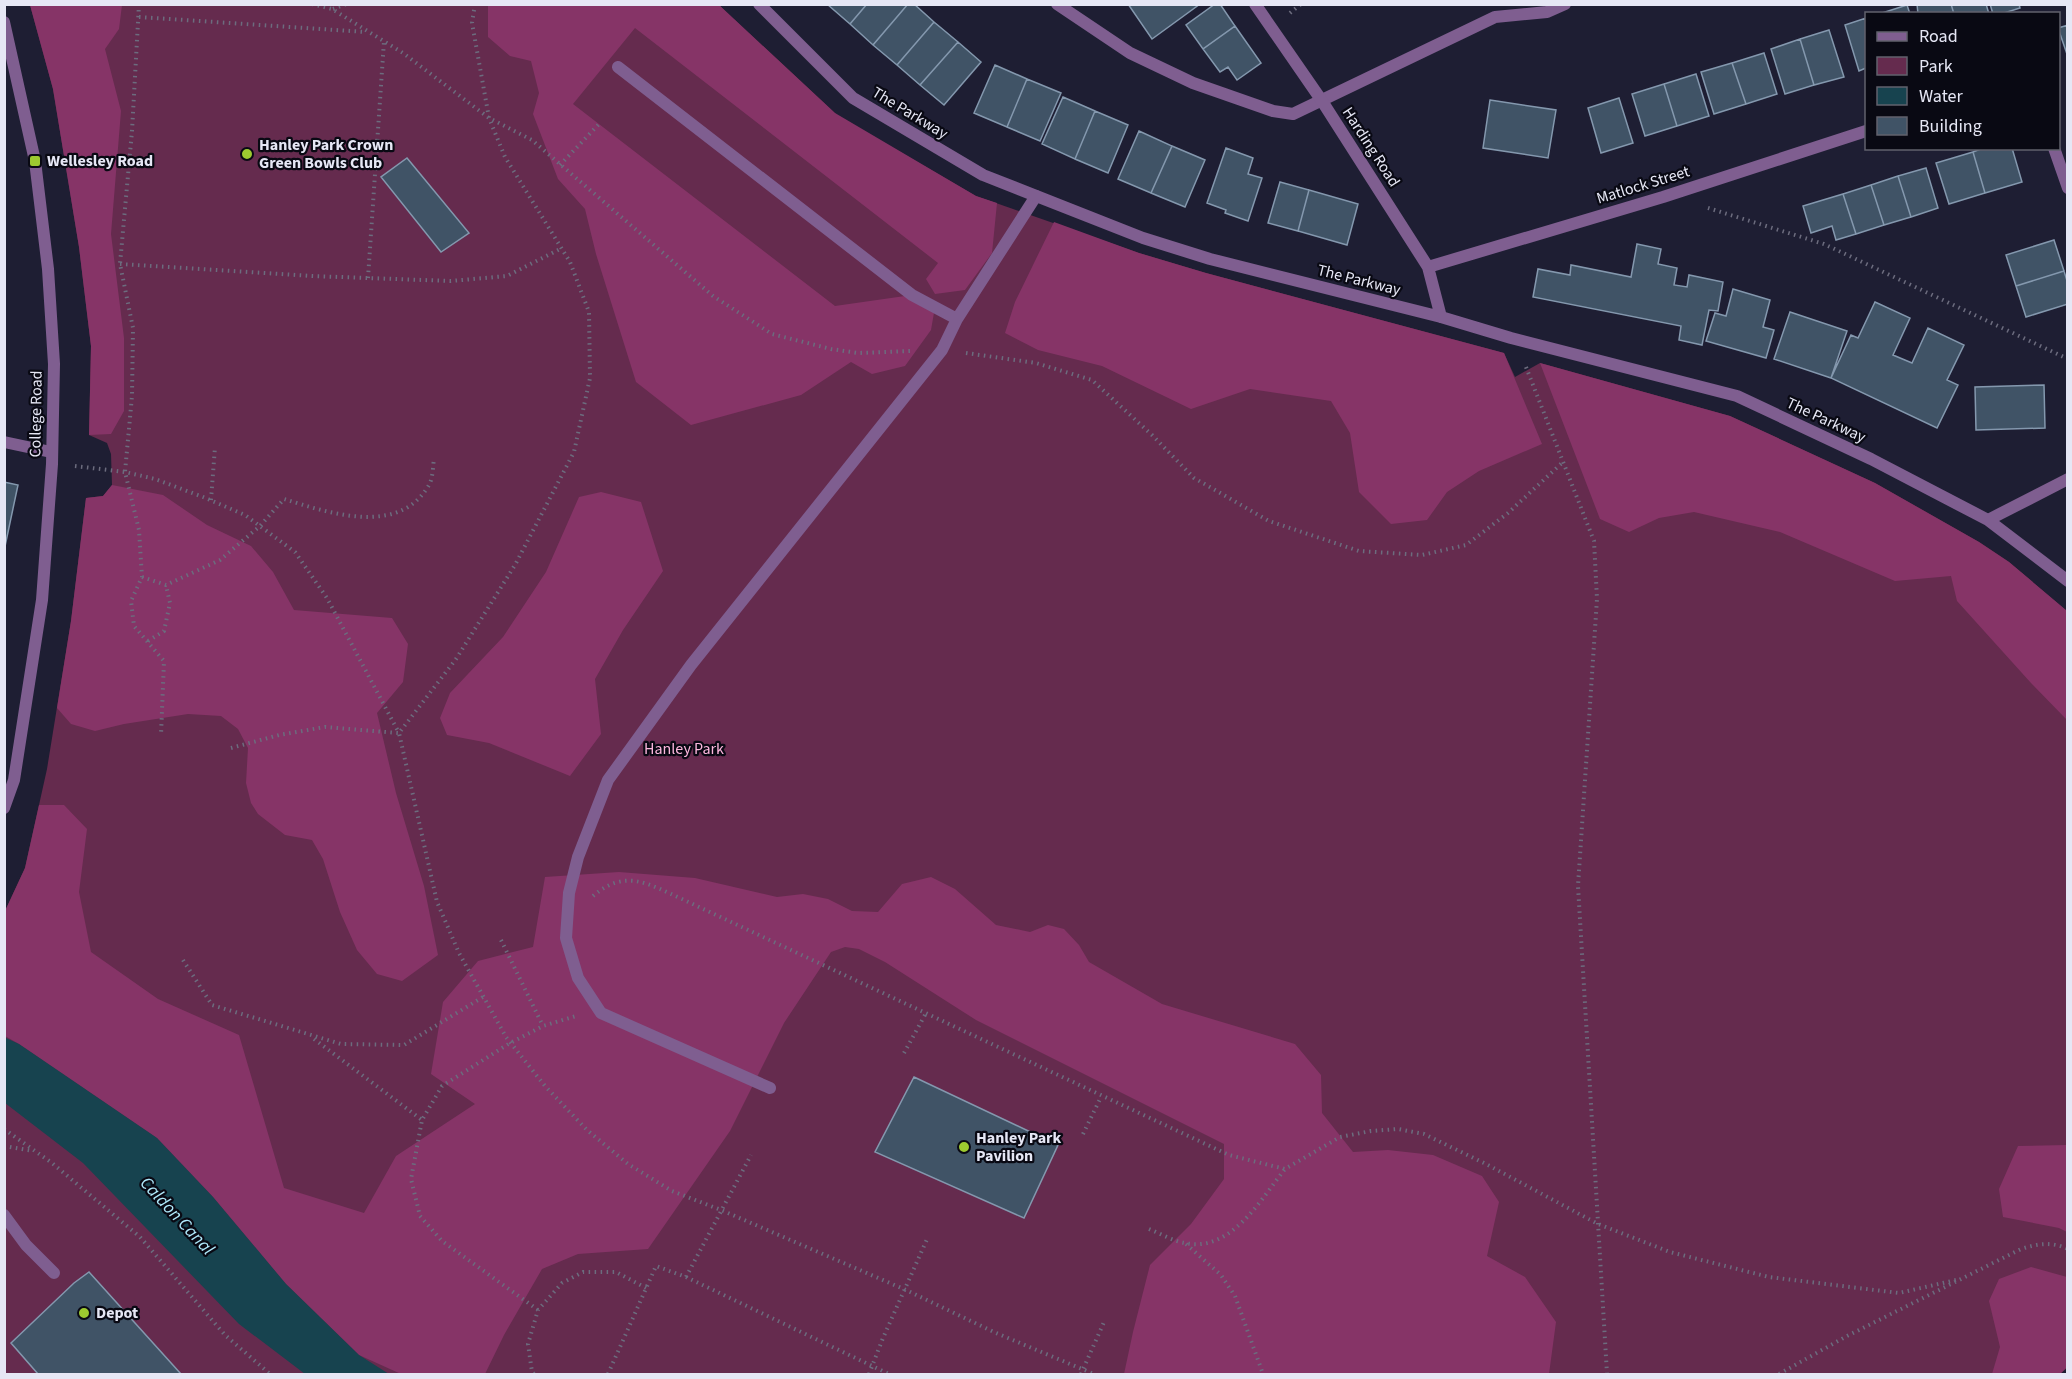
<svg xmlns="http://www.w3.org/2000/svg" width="2072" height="1379" font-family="'Source Sans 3',sans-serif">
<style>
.green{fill:#652b4e}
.forest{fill:#863467}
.water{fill:#17434f}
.building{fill:#405366;stroke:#8498ae;stroke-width:1.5}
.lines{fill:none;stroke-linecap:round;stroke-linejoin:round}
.path{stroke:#6c6c7e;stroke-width:4;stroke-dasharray:1.5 4.5;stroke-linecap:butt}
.service{stroke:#7f5e90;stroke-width:12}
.minor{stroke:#7f5e90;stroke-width:12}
.tertiary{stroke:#7f5e90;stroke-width:12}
.poi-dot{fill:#9dca30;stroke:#090913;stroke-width:2}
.labels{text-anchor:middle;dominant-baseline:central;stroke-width:4.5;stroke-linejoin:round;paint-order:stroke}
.street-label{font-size:16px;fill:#e6e7f5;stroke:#090913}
.poi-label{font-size:16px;font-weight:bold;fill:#e6e7f5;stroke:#090913;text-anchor:start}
.park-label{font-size:16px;fill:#fdb7de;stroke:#090913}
.water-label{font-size:18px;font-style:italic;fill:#afe9fb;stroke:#090913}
</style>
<rect width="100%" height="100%" fill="#1e1e33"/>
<path class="green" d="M30,5H719L838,116L976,196L1139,253L1206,273L1504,353L1515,377L1540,363L1730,416L1875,483L1979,542L2009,562L2067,611L2068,1367L2060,1374H5V911L25,868L47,769L71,621L86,498L103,496L112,485L111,454L107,443L89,435L91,346L79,247L53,89Z"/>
<path class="forest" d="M30,5H122L119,29L105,49L121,111L111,234L124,338V411L111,434L89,435L91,346L79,247L53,89Z
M488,5H719L835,113L976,196L997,203L992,253L965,290L935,294L926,279L938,263L635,28L573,104L835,306L912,295L935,307L931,330L905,366L872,374L851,362L801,395L691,425L636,382L596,254L585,209L558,179L533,114L539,93L531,61L510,56L488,37Z
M1054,222L1139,253L1206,273L1504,353L1542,444L1479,471L1447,492L1427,520L1391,524L1359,492L1350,433L1331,401L1250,389L1191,409L1102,366L1038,350L1005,333L1015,302Z
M1540,363L1730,416L1875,483L1979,542L2009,562L2067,611V720L2031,683L1957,601L1951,576L1895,581L1780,532L1694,512L1659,518L1629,532L1600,519Z
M112,485L163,495L207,525L251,546L273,572L294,610L392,618L408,644L403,682L377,713L396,793L424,886L438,955L402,981L377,974L357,950L340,912L323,859L312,840L285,835L258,814L251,803L246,783L248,748L238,729L221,716L188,714L124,724L95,731L71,724L57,708L71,621L86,498L103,496Z
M601,492L641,502L663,571L623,630L595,679L601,734L570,776L489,743L447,735L440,718L450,693L503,637L546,572L579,497Z
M39,805H64L87,829L79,892L91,952L158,999L239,1035L284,1188L364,1213L396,1156L475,1104L431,1074L443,1002L478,961L533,947L545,877L619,872L695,878L777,897L803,894L828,899L852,911L878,912L902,884L931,877L955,889L996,925L1030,932L1048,925L1064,929L1079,945L1089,962L1162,1004L1295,1044L1321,1075L1322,1113L1353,1152L1388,1150L1433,1155L1482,1176L1499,1202L1487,1256L1525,1277L1556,1322L1549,1374H1124L1133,1332L1150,1265L1191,1224L1224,1179V1144L976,1020L885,962L859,949L845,947L831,952L784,1023L730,1131L648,1249L578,1254L542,1269L504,1335L485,1374H401L359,1355L286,1284L213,1197L157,1138L19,1044L5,1036V911L25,868Z
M2067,1145V1232L2059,1228L2003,1217L1999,1189L2018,1146Z
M2031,1267L2067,1277V1367L2060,1374H1992L2000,1347L1989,1301L1999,1279Z"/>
<path class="water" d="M4,1037L19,1044L157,1138L213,1197L286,1284L359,1355L389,1374H305L239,1324L83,1163L5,1103Z"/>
<path class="building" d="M827,4H867L850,24Z
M867,4H908L873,45L850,24Z
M908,4H914L934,22L897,65L873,45Z
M1128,4H1200L1152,39Z
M1215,4H1220L1235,26L1203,49L1186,25Z
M1917,4H1951L1954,14H1918Z
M1951,4H1986L1989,14H1954Z
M1990,4H2019L2020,8L2001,14H1993Z
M1907,5L1910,14H1879Z
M1866,18V68L1859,71L1845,25Z
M934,22L958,42L920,85L897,65Z
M2068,25V57L2058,28Z
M1235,26L1261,63L1237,80L1228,67L1220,72L1203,49Z
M1829,30L1844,77L1814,85L1800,39Z
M1800,39L1814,85L1785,94L1771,49Z
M958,42L981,62L944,105L920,85Z
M1764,53L1777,94L1746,104L1732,63Z
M1732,63L1746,104L1714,114L1701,72Z
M995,65L1027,79L1007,127L974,113Z
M1696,74L1709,116L1677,126L1664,84Z
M1027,79L1061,93L1040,141L1007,127Z
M1664,84L1677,126L1645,136L1632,94Z
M1063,97L1095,111L1075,159L1042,144Z
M1619,98L1633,143L1601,153L1588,108Z
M1490,100L1556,110L1548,158L1483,148Z
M1095,111L1128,125L1108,173L1075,159Z
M1139,131L1172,146L1151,193L1118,179Z
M1172,146L1205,160L1185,207L1151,193Z
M1226,148L1253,158L1248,174L1262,178L1248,221L1225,213L1226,210L1207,203Z
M1983,148H2012L2022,182L1985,193L1973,152Z
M1973,152L1985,193L1949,204L1936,163Z
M407,158L469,233L441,252L381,177Z
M1926,168L1938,208L1911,217L1898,176Z
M1898,176L1911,217L1884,225L1871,185Z
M1280,182L1309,190L1298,231L1268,223Z
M1871,185L1884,225L1856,234L1843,194Z
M1309,190L1358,204L1347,245L1298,231Z
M1843,194L1856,234L1836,240L1832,226L1811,233L1803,206Z
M2054,240L2064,271L2016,286L2006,255Z
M1637,244L1661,249L1658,264L1677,268L1674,285L1687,287L1689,275L1723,282L1718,311L1709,310L1702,345L1679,340L1681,326L1533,297L1538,269L1570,275L1571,265L1631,277Z
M2064,271L2068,284V304L2026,317L2016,286Z
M1733,289L1770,300L1763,327L1774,330L1766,358L1706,341L1715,313L1726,316Z
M1875,302L1910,318L1893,355L1912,363L1928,328L1964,345L1947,380L1958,385L1937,428L1831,378L1851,335L1858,338Z
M1790,312L1847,331L1831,378L1774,359Z
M2044,385L2045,428L1976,430L1975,387Z
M4,482L18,485L4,551Z
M914,1077L1058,1145L1024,1218L875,1152Z
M89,1272L181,1374H38L11,1343L74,1283Z"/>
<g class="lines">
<path class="path" d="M139,4L132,131L120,264L133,328L132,396L125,472L139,530L142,577L131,601L134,626L164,661L161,735
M312,4L332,9L403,53L489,118L532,140L713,296L772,334L831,349L858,353L911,351
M475,4L472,23L489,118L505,157L570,262L589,312L590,378L574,452L515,565L456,659L399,733L437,902L459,953L506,1037L545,1086L587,1130L628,1164L672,1191L721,1210L906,1290L996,1333L1094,1374
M333,9L347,4
M1290,13L1301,4
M139,17L366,32
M560,165L599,124
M1708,208L1824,244L2068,359
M120,264L312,276L451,281L507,276L562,248
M368,278L384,41
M966,353L1036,363L1092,380L1152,435L1194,478L1269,521L1359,551L1422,555L1466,545L1508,513L1563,462
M1526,367L1594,541L1597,599L1578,886L1607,1374
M75,466L125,472L155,479L203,497L245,515L295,552L327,598L399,733
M211,500L215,447
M142,577L166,585L220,560L260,526L284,499C329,513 399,537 429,485C433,478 433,466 434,458
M148,641L164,631L170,603L166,585
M231,748L279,735L325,727L398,733
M593,896C626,868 648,884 682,899L1229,1155L1285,1169L1340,1137L1371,1131L1398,1129L1424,1134L1486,1164L1598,1224L1670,1252L1769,1277L1899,1293L1956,1280
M501,940L543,1026
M183,960L212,1005L341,1044L404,1045L483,997
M314,1039L422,1120
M904,1053L926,1013
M4,1129L52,1163L140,1237L225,1335L270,1374
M1083,1134L1101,1097
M4,1146L33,1151
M1149,1229C1161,1234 1173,1241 1185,1243C1231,1253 1261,1199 1285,1169
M1186,1244L1221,1275L1235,1296L1263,1374
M686,1277L751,1155
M538,1310L442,1241L420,1216L411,1179L422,1120L442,1086L510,1043L543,1026L576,1016
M534,1374L532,1372L528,1344L538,1310L562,1283L583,1272H616L646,1288
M608,1374L656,1266L686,1277L889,1374
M869,1374L883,1338L928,1237
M1081,1374L1104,1322
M1779,1374L1847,1336L2021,1249C2037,1244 2051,1241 2068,1249"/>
<path class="service" d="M1057,4L1130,53L1193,83L1273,111L1293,114L1495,17L1547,12L1565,4
M618,67L912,295L957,319
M770,1088L601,1013L578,978L566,938L569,893L578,857L608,780L691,665L942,350L957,319L1036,196
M4,1215L26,1245L54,1273"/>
<path class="minor" d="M759,4L853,98L983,175L1143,238L1210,259L1441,317L1511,338L1737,396L1871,459L1988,520L2068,581
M1255,4L1322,101L1428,267L1441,317
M2054,148L2068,188
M1428,267L1663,197L1866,131
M4,442L51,452
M1988,520L2068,479"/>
<path class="tertiary" d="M4,22L35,161L48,269L54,364L52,464L42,600L14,780L4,808"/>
</g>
<g class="poi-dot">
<circle cx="247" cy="154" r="6"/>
<rect x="29" y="155" width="12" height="12" rx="3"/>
<circle cx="964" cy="1147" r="6"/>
<circle cx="84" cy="1313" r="6"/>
</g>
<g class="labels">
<g class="street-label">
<text transform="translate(910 113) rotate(31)">The Parkway</text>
<text transform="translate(1371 147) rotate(57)">Harding Road</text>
<text transform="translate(1643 185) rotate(-17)">Matlock Street</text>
<text transform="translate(1359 280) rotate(14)">The Parkway</text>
<text transform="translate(36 414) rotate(-89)">College Road</text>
<text transform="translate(1826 420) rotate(25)">The Parkway</text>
</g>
<g class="poi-label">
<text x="259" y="145">Hanley Park Crown<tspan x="259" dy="18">Green Bowls Club</tspan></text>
<text x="47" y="161">Wellesley Road</text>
<text x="976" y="1138">Hanley Park<tspan x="976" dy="18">Pavilion</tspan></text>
<text x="96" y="1313">Depot</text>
</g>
<g class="park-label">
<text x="684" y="749">Hanley Park</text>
</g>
<g class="water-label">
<text transform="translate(177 1216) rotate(47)">Caldon Canal</text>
</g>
</g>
<rect width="2072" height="1379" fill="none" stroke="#e6e7f5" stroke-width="12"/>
<rect x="1865" y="12" width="195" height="138" fill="#090913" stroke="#61626d" stroke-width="1.5"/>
<rect x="1877" y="32" width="30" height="9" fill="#7f5e90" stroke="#61626d" stroke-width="1.5"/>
<text x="1919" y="42" font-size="18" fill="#e6e7f5">Road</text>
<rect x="1877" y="57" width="30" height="18" fill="#652b4e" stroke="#61626d" stroke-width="1.5"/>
<text x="1919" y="72" font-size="18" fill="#e6e7f5">Park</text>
<rect x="1877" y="87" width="30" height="18" fill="#17434f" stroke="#61626d" stroke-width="1.5"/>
<text x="1919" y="102" font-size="18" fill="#e6e7f5">Water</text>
<rect x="1877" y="117" width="30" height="18" fill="#405366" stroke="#61626d" stroke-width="1.5"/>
<text x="1919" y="132" font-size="18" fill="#e6e7f5">Building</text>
</svg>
